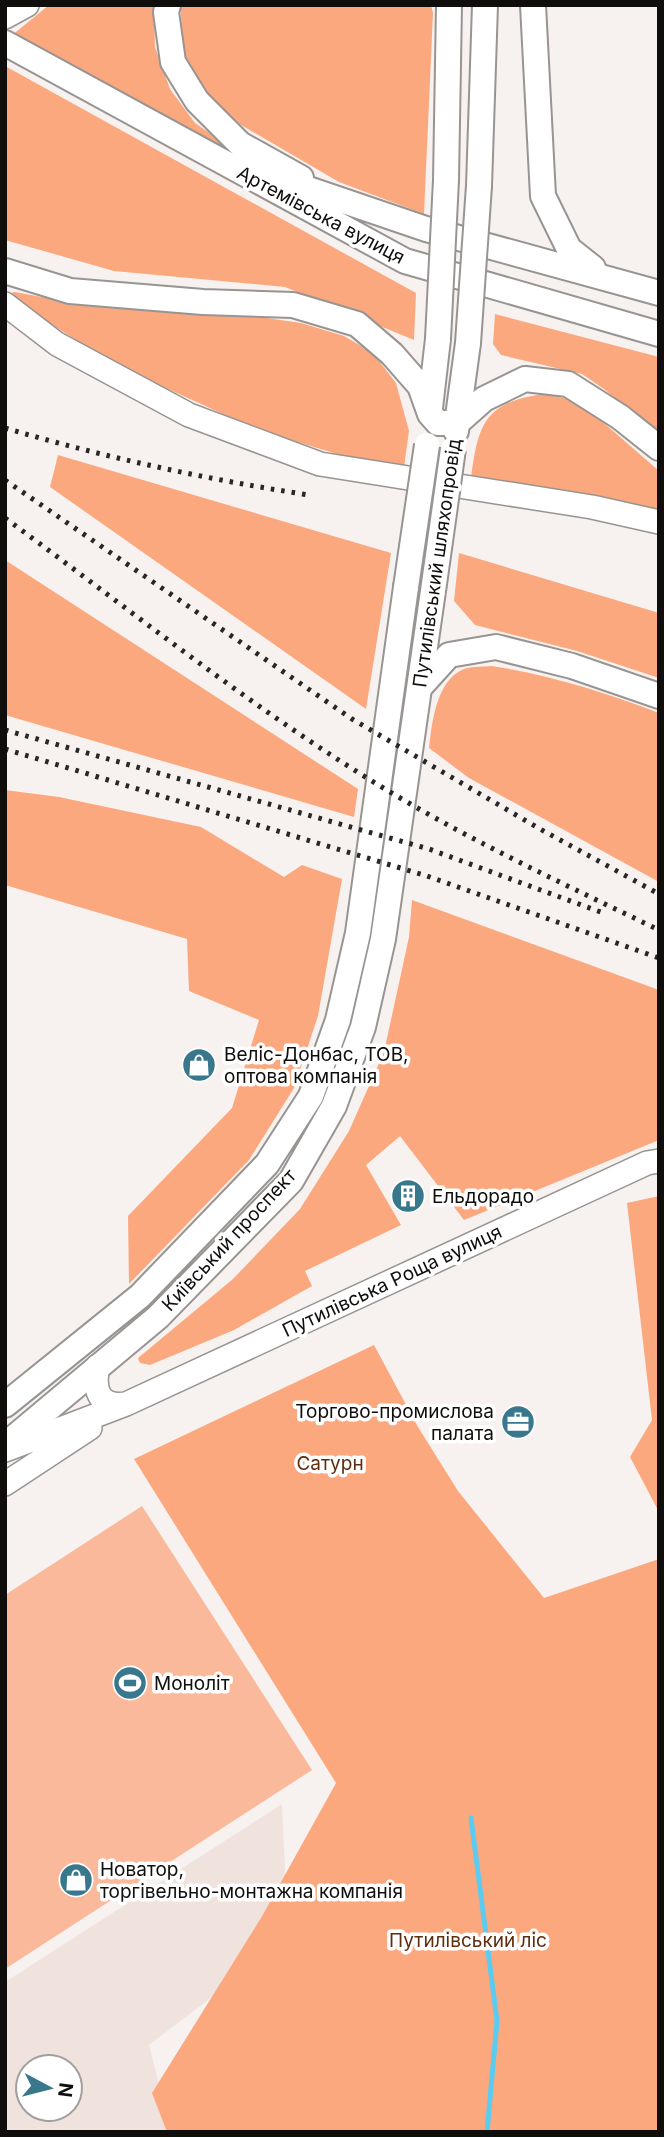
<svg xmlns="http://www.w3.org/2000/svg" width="664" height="2137" font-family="Inter,sans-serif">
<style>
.built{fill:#f0e3dd;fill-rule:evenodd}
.green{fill:#fab99a}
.forest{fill:#fba87f}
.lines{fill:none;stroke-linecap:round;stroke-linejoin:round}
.stream{stroke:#5ccbf0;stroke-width:5}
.secondary-casing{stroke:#989492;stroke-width:26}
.primary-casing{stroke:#989492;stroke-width:28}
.secondary{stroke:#fff;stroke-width:23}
.primary{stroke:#fff;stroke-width:24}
.rail{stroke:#292726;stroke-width:5;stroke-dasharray:3.5 7;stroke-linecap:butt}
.primary-bridge-casing{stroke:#989492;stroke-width:28;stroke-linecap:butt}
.primary-bridge{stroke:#fff;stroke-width:24}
.labels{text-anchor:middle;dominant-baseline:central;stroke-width:7;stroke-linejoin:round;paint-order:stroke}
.street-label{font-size:19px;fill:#0f0e0d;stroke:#fff}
.poi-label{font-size:19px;fill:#0f0e0d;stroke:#fff;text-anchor:start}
.park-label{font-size:19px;fill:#602c0e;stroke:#fff}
</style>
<rect width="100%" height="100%" fill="#f7f2f0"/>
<path class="built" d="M282,1804L288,1939L149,2045L171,2132H5V1982ZM28,2067H70V2109H28Z"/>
<path class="green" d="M142,1506L312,1770L5,1969V1595Z"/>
<path class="forest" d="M49,5H154L155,47L170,89L195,123L224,143L222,147L11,36Z
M180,5H431L433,13L424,214L339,182L241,125L203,89L184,53Z
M5,66L416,293L414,340L285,287L114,271L5,240Z
M15,292L74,303L260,317L301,323L344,336L373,353L396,383L409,431L404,467L347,457L258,430L113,364L11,298V293Z
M495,314L659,357V436L604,389L582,374L501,355L493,344Z
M544,394L568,399L596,416L659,471V510L471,478C478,425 484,402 544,394Z
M58,455L391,553L366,709L50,487Z
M459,553L659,613V678L577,651L475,625L454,601Z
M5,560L358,789L354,817L5,715Z
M492,666C549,675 605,692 659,713V882L469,778L429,748C432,723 436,680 464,669C472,666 484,667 492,666Z
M5,790L59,797L201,827L284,877L302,865L342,879L318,1016L294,1088L249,1160L129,1284L128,1216L232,1108L259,1020L189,991L187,939L5,885Z
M412,900L659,990V1140L464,1220L400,1136L366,1165L401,1225L305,1271L312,1286L234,1330L150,1365L140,1363L138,1358L233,1279L300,1209L349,1131L384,1052L409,937Z
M659,1196V1512L630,1457L652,1420L627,1203Z
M374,1345L418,1427L458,1491L544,1598L659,1559V2132H167L152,2093L261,1918L336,1783L134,1459Z"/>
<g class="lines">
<path class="stream" d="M471,1818L497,2021L487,2132"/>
<g class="secondary-casing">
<path id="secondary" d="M5,17L27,5
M5,304L57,344L189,415L320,464L592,507L659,522
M98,1366C93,1389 98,1408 126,1404
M5,1450L126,1404L647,1163L659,1161
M5,1484L90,1428"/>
</g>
<g class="primary-casing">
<path id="primary" d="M168,5L166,12L173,62L197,101L240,144L301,178
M533,5L543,196L569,249L593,268
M5,43L405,261L659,334
M279,179L426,229L659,293
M446,180L449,5
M479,186L485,5
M5,271L70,291L203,302L293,305L357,324L392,354L420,386L430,414L438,423H457L484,399L525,379L568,384L620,417L659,448
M430,408L438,339
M456,431L468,343
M419,688L449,655L496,647L572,666L659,696
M5,1405L140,1296L267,1164L311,1096L338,1020L358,933L406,587
M5,1445L158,1317L291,1181L334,1106L363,1027L383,939L433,591"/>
</g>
<use href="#secondary" class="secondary"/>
<use href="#primary" class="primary"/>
<path class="rail" d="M5,428C107,458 205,479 309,495
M5,480L352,719L540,829L659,894
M5,518C132,611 255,711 390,792C477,844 568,886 659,930
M5,730L429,849L606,914
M5,749L427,876L659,958"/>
<g class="primary-bridge-casing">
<path id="primary-bridge" d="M438,339L446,180
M468,343L479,186
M406,587L427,445
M433,591L453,449"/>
</g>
<use href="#primary-bridge" class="primary-bridge"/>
</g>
<defs>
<g id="shop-disc" transform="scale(1.75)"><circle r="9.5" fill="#38778c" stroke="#fff"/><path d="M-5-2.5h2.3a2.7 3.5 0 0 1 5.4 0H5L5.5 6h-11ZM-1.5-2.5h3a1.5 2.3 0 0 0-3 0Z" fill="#fff"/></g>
<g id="building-disc" transform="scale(1.75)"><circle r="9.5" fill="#38778c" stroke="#fff"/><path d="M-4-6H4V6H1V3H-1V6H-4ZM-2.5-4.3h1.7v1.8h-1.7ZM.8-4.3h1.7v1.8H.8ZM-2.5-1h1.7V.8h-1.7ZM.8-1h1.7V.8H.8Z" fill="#fff"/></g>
<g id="office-disc" transform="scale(1.75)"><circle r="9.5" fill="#38778c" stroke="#fff"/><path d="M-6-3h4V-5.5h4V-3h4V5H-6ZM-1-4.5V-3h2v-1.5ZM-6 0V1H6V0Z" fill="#fff"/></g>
<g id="stadium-disc" transform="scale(1.75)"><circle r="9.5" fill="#38778c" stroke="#fff"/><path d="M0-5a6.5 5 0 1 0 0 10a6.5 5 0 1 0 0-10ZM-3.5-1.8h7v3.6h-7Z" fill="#fff"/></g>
</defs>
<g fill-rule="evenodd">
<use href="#shop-disc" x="199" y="1065"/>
<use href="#building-disc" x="408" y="1196"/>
<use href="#office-disc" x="518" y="1422"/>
<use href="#stadium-disc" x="130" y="1683"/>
<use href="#shop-disc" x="76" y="1880"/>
</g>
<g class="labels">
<g class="street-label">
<text transform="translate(321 215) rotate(28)">Артемівська вулиця</text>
<text transform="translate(437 563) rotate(-82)">Путилівський шляхопровід</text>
<text transform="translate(229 1240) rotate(-47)">Київський проспект</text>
<text transform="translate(392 1281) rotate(-25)">Путилівська Роща вулиця</text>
</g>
<g class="poi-label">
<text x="224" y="1054">Веліс-Донбас, ТОВ,<tspan x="224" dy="22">оптова компанія</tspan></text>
<text x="432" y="1196">Ельдорадо</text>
<text x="494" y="1411" text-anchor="end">Торгово-промислова<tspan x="494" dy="22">палата</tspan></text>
<text x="154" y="1683">Моноліт</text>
<text x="100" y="1869">Новатор,<tspan x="100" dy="22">торгівельно-монтажна компанія</tspan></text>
</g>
<g class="park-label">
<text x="330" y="1463">Сатурн</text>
<text x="468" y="1940">Путилівський ліс</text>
</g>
</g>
<rect width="664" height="2137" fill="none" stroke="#0f0e0d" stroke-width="14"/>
<g transform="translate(49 2088) rotate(97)"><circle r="33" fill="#ffffff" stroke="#9f9f9e" stroke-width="2"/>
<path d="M0-5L12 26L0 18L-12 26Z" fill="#38778c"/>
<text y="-10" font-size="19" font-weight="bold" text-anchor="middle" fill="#0f0e0d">N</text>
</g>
</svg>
